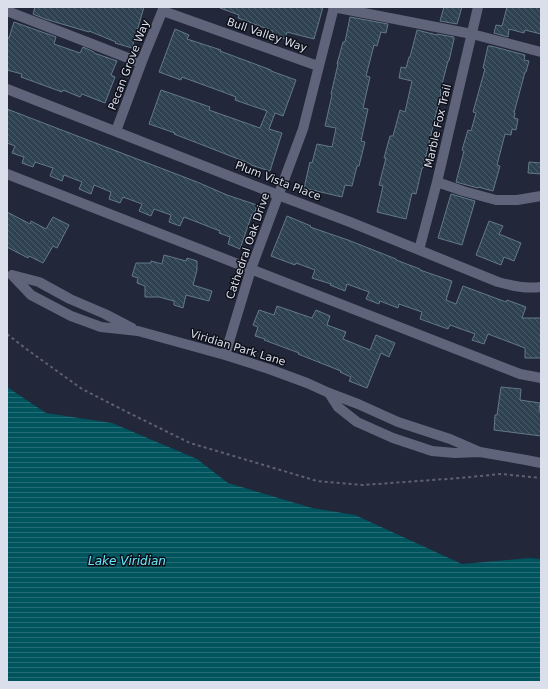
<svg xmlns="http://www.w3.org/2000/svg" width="548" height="689" font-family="'DejaVu Sans',sans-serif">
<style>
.water{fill:url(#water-rules)}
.building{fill:url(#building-back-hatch);stroke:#637989}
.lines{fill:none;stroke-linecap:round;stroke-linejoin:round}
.path{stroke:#5d6172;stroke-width:2;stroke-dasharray:3 3;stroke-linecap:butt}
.minor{stroke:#5f647a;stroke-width:10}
.labels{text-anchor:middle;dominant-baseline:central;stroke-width:3;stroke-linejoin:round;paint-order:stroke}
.street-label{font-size:11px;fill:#dbdfec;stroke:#0e1019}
.water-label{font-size:12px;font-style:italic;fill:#66e9fc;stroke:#0e1019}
</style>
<defs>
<pattern id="water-rules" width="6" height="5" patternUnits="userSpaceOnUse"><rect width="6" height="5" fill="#00545e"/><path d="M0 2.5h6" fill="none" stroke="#256c75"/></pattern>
<pattern id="building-back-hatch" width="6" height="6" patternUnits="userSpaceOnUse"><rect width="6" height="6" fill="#2e4251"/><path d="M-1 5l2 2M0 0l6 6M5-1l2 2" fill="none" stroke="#4c5d6a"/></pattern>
</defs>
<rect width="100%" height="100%" fill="#23273a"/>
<path class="water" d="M7,387L46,413L112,423L197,459L228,483L312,508L355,515L462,564L529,558L541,559V682H7Z"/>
<path class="building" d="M35,7H144L132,48L115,43L116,42L89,31V32L45,19L33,14Z
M220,7H323L314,39L287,32L285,39L272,35L273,31L238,18L239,15L220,8Z
M444,7H462L457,24L440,21Z
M507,7H541V34L525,30L524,33L509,29L508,37L494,33L496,25L502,26Z
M350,17L388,24L386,33L381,32L377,46L374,45L366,76L370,77L363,108L368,109L361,141L365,142L359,166H357L352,186L345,185L342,197L304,188L310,162L312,163L317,144L332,147L336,128L325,126L332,95L331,94L338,64H337L343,42H345Z
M14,22L56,37L54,44L80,53L83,47L94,52V53L117,61L111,75L115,77L105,103L82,94L80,97L63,90L62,92L21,77L22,74L7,70V37L9,38Z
M175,29L189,35L187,39L221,50L220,51L271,70V71L296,80L283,116L275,113L269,129L282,133L270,171L251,165V164L200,144L174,134L175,133L149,124L161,90L210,107L209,110L260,128L267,111L235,100L236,97L223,92L182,77L181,80L159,72Z
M417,30L437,35V34L454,37V39L449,61H448L440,92L441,93L423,168H422L416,194L412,193L406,219L377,212L383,186L379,185L386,158H384L390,136H393L400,110L405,112L412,81L399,78L401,67L406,68L409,57H410Z
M488,46H491L525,55L524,60L529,61L526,72H525L514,113H515L514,118L518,119L516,130L512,129L511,135L505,134L497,165L500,166L493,191L478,187V188L456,182L464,151L462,150L468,130L471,131L476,113L473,112L485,69L483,68Z
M7,109L197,182L227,195L257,205L254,215L252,214L240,249L228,244L230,237L219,233L220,231L184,217L180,226L169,222L171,215L154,209L151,216L139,211L142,204L123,197L120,203L109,199L111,192L94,185L91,194L79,189L82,182L64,175L62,181L50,176L53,168L35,162L33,167L22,163L24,157L12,153L15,146L7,143Z
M529,162L541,163V174L528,173Z
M451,194L475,201L462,245L438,238Z
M7,212L30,224L31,221L46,229L53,217L69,225L57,248L53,246L43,263L29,256L28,258L7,247Z
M287,216L311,226L310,227L348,240L396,259V260L420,269V270L452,281L446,300L456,304L463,286L506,302L507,300L526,307L522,318H541V358H525V348L488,334L484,344L472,340L475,334L450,325L448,329L420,319L422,312L399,304L398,308L380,301L379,304L366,299L369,292L347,284L345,291L330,285L331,284L312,278L315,270L296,263L295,265L271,256Z
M489,221L503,226L499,234L521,243L514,261L504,257L501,265L476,255Z
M164,255L186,261L187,258L197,261V270L193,285L212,291L209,301L186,295L183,308L174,305V301L159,297H145V286L137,283L138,278L132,276L136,263H151V261L162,264Z
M277,306L312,318L316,310L330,316L327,325L346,332L343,339L370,350L376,335L395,343L389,357L381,353L367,388L349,381L351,377L340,372L341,371L298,354L299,353L264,340L265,339L255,336L258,327L253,325L259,310L274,315Z
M501,387L521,389L520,400L540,403L539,411H541V436L494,430L495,415H497Z"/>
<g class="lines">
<path class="path" d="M7,334L25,348L82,389L129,413L190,443L257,463L317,481L363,485L460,478L501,474L541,478"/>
<path class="minor" d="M333,7L472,34L541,52
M7,11L141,63
M163,11L318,66
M7,89L278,195L350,222L498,282C513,286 526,289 541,287
M116,131L144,56L164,7
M7,174L520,374L541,378
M437,182L463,191L496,200H517L541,196
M419,250L437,182L478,7
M12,275L31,295L71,316L101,327L138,331L225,355L269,369L307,383L329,393L358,404L398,422L450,439L480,452
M12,275L39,282L70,299L105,314L132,328
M225,355L251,269L303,129L334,7
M329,393L338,407L357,422L393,438L432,451L455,453L480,452L526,460L541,463"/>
</g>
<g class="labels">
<g class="street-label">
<text transform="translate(267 35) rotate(19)">Bull Valley Way</text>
<text transform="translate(129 65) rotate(-69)">Pecan Grove Way</text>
<text transform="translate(438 126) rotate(-77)">Marble Fox Trail</text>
<text transform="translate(278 181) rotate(21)">Plum Vista Place</text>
<text transform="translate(248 246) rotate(-71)">Cathedral Oak Drive</text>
<text transform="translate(238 348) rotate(17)">Viridian Park Lane</text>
</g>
<g class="water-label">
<text x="127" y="561">Lake Viridian</text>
</g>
</g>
<rect width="548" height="689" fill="none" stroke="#dbdfec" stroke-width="16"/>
</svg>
